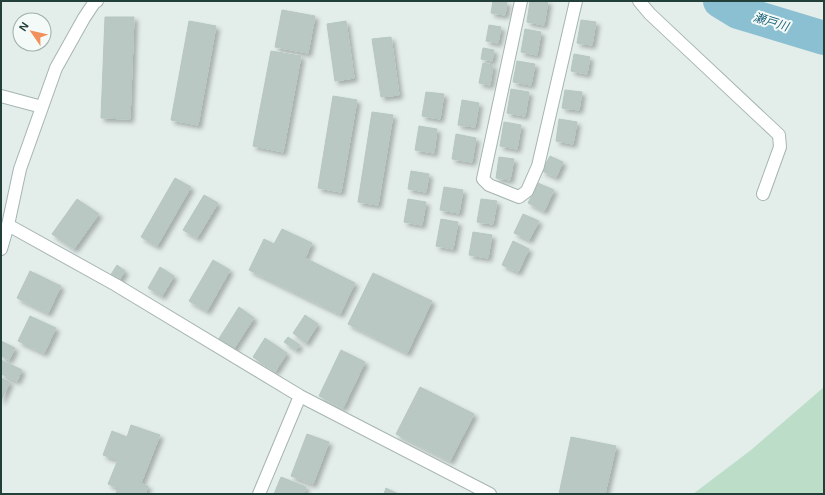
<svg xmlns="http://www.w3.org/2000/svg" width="825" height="495" font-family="Arial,'Noto Sans JP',sans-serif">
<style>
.green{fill:#bcdec9}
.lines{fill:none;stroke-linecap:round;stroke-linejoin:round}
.river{stroke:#8bc0d2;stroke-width:34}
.building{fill:#b9c8c3;stroke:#b6c7c2;filter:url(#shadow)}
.minor-casing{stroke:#a6b5b2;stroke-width:14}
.minor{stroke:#fff;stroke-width:12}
.labels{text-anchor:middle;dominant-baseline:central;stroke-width:4;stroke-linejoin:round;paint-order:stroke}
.water-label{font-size:12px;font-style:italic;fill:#1c627c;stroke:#f4faf7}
</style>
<defs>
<filter id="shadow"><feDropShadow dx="3.5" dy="3.5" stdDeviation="2" flood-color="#0004"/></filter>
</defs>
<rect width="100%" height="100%" fill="#e3edea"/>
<path class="green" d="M824,387V494H693L751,450Z"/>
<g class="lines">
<path class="river" d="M720,1L738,12L824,38"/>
</g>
<path class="building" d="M493,1L507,2L505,15L491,13Z
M530,1H548L544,25L527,22Z
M282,10L315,16L308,53L275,47Z
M105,17H134L130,119L101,118Z
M581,20L596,22L592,45L577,43Z
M189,21L216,26L198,125L171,120Z
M346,21L354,78L335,81L327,24Z
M489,25L501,27L498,43L486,41Z
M525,29L541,32L537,55L521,52Z
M391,37L399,95L381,97L372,39Z
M483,48L494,50L492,61L481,59Z
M271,51L301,56L283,152L253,146Z
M574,54L590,57L587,74L571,71Z
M517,61L535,64L531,85L513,82Z
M483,63L493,65L490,85L479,83Z
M511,89L529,92L525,116L507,113Z
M565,90L582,92L579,110L562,108Z
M426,92L444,94L440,119L422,116Z
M333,96L357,100L341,192L318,188Z
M462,100L479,103L475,127L458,125Z
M372,112L393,115L378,205L358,202Z
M559,119L577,122L573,144L556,141Z
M504,122L521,125L517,149L500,146Z
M419,126L437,129L434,153L415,150Z
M456,134L476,138L472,162L452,159Z
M550,156L563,162L556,177L542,171Z
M499,157L514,159L510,180L496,178Z
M411,171L429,174L426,192L408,189Z
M175,178L191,187L157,246L141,237Z
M538,183L554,190L544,211L528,203Z
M444,187L463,190L459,213L440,210Z
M204,195L218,203L197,238L183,230Z
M77,199L99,214L74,249L52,234Z
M408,199L426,202L422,225L404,222Z
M481,199L497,201L493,224L477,222Z
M523,214L539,221L529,240L514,233Z
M441,219L458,222L453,249L436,246Z
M282,229L312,243L305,258L355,283L340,314L249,270L264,239L274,244Z
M473,232L492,235L488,258L469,255Z
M513,241L529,249L518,272L502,265Z
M213,260L230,270L207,311L189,301Z
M117,265L125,271L118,282L110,276Z
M160,267L174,276L162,296L148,288Z
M30,271L61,286L48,313L17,298Z
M373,273L432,301L407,353L348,324Z
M239,307L254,318L233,350L218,340Z
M305,315L318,324L306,343L293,333Z
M30,316L56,328L44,353L18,341Z
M288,337L300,345L296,350L284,342Z
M265,338L287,353L275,372L253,357Z
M1,341L15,348L9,360L1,356Z
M341,350L365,362L343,408L319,396Z
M1,360L22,370L17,381L1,374Z
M1,378L10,382L1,401Z
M420,387L474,414L450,461L396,434Z
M131,425L160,435L141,483L148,486L145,494H116L118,488L108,484L118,460L103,455L112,431L127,437Z
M307,434L329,442L313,484L291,476Z
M571,437L616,446L605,494H559Z
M281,477L306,487L304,494H274Z
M386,488L398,494H384Z"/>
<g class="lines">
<g class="minor-casing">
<path id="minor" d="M521,1L483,179L489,185L519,197L527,191L538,166L576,1
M639,1L650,14L779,135L780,147L763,194
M1,96L42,107
M8,225L116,285L300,396L490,494
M1,249L8,225L20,169L56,68L84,18L94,3L97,1
M259,494L300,396"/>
</g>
<use href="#minor" class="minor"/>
</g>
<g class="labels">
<g class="water-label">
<text transform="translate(771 22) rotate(17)">瀬戸川</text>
</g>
</g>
<rect width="825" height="495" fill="none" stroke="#233f3a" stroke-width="4"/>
<g transform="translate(32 32) rotate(304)"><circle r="19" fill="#f4faf7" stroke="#a0afab"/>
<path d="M0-3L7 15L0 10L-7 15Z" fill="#f2905c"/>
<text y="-6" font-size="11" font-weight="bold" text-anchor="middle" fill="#233f3a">N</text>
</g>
</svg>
